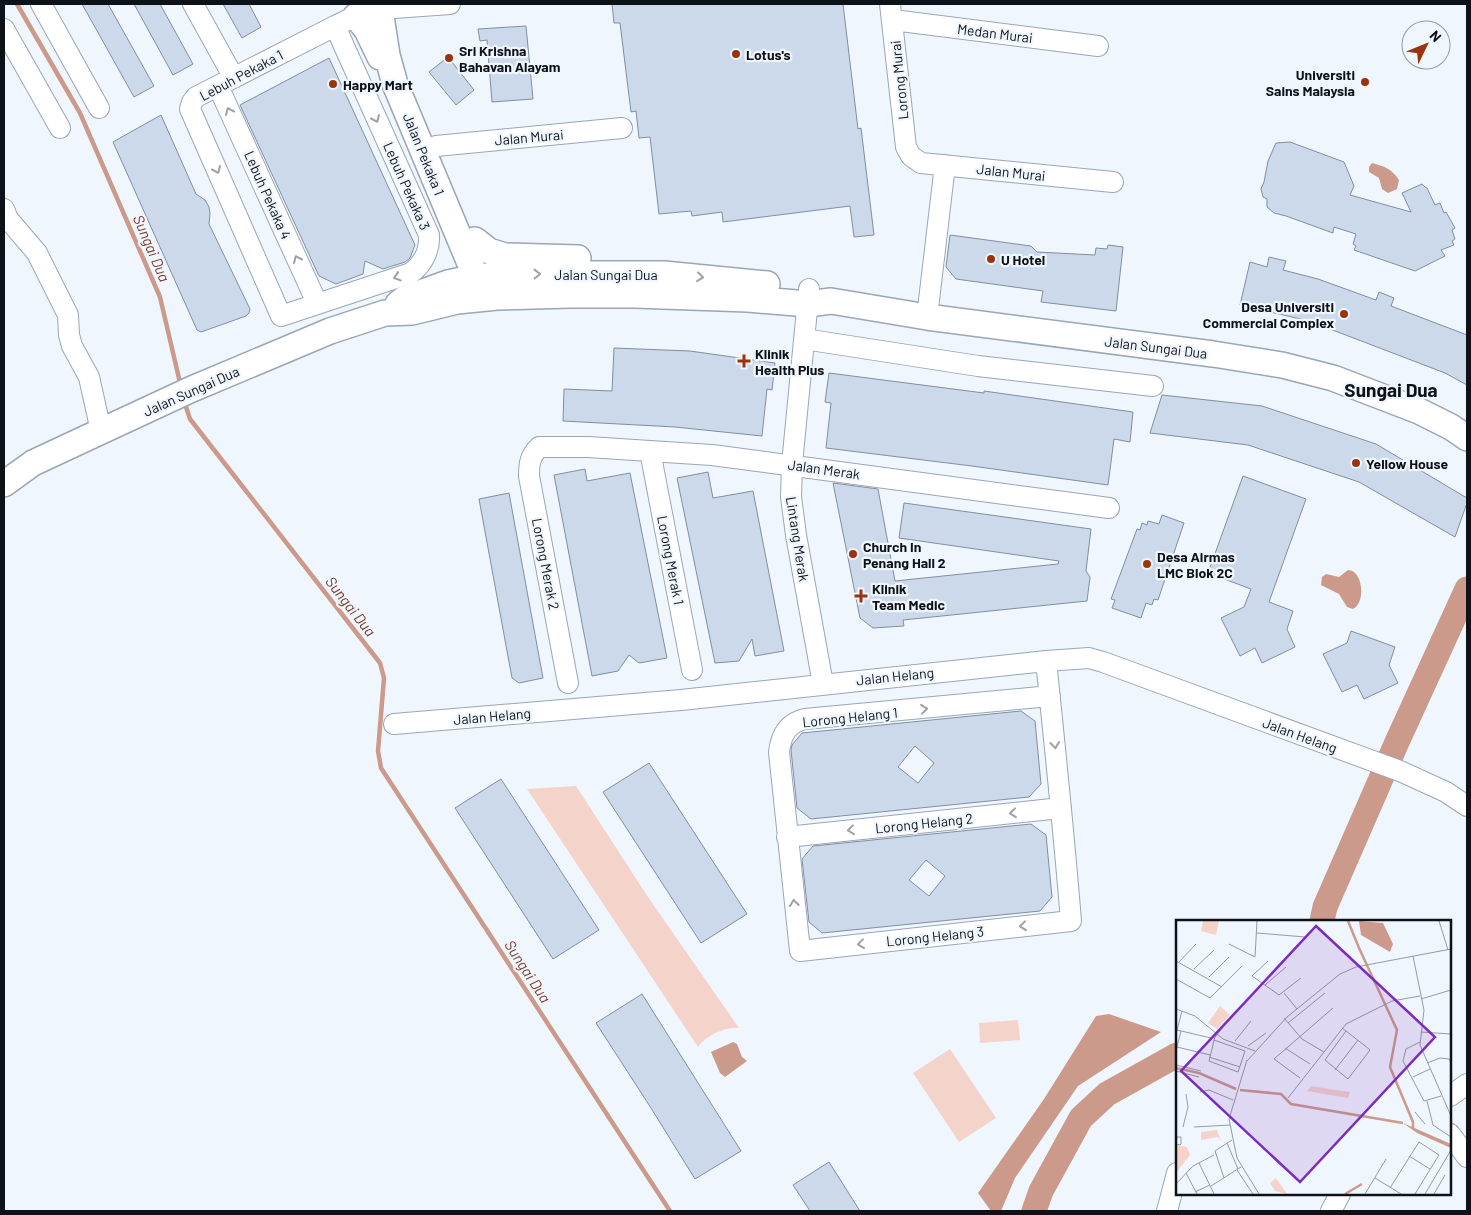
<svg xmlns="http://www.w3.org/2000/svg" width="1471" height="1215" font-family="Barlow,sans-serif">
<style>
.green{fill:#f4d4ca}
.water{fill:#cb9a8a}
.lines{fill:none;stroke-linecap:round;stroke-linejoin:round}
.stream{stroke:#cb9a8a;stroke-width:4.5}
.river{stroke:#cb9a8a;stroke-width:25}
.building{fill:#cbd9eb;stroke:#818e9f;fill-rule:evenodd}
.minor-casing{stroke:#98a6b7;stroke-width:22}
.major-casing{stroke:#98a6b7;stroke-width:28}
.minor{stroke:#fff;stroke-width:20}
.major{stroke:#fff;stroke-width:25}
.oneway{stroke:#9ea0a3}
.poi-dot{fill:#9a340e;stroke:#f0f6fd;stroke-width:2}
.labels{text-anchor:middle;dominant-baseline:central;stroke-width:4.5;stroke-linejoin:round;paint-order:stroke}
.street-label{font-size:14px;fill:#0d1218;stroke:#f0f6fd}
.poi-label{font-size:14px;font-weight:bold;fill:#0d1218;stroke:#f0f6fd;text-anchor:start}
.water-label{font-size:15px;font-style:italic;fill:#7c3c29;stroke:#f0f6fd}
.district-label{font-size:19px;font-weight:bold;fill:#0d1218;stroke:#f0f6fd}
.inset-river{fill:none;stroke:#cb9a8a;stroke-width:2.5}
.inset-road{fill:none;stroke:#959ba1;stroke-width:1}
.view{fill:#7b2cbf;fill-opacity:0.15;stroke:#7b2cbf;stroke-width:2.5}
.inset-edge{fill:none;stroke:#0d1218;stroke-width:2.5}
</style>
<rect width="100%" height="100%" fill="#f0f6fd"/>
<path class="green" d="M576,786L648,897L739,1028C727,1026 705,1036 698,1047L527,789Z
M1018,1020L1020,1040L980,1043L979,1023Z
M950,1049L996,1118L959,1142L913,1073Z"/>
<path class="water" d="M1372,163C1384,166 1392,169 1399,180L1397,189L1388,193L1382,189L1379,178L1369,172V167Z
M1348,570C1363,570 1366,603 1353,609L1347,607L1339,594L1321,585L1322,577L1326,574L1339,577Z
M1109,1014L1161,1032L1078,1086L1015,1178L1001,1211H991L978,1193L1044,1099L1096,1016Z
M733,1042L737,1044L742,1057L747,1061L725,1077L720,1073L711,1052Z"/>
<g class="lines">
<path class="stream" d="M17,4L80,113L160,297L181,387
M184,401L190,419L380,663L384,678L378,751L381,768L670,1211"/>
<path class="river" d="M1322,921L1325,907L1397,742L1467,589
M1034,1211L1041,1191L1081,1118L1107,1094L1177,1055"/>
</g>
<path class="building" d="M82,4H108L154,86L134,97Z
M134,4H160L193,64L173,75Z
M223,4H249L261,27L242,38Z
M612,4H843L858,129L861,128L874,235L854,237L850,206L723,222L722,212L692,216L691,211L659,214L650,137L639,138L636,111L631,112L620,23H614Z
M526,26L533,99L492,102L487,40L480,41L478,29Z
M448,57L474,90L456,105L429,72Z
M329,58L415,245L410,258L405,262L383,269L365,261L363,274L336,284L319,276L240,105Z
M161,115L196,194L205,200L209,207L210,214L209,224L250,309L249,313L246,316L201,332L197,330L113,142Z
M1290,142L1344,162L1354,186L1350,195L1411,212L1402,193L1422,184L1425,187L1427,188L1435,205L1440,203L1444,213L1446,212L1455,228L1452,230L1455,239L1452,241L1454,245L1441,250L1445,256L1415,271L1354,250L1356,246L1353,244L1356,234L1334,227L1333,233L1286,216L1274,213L1267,207V199L1263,197L1261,189L1264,182L1268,161L1276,143Z
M950,235L1031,246L1037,252L1095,255L1096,248L1107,249L1108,245L1123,247L1116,311L1041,302L1043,291L956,279L946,267Z
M1269,257L1286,261L1283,270L1318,279L1376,300L1379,292L1394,298L1391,306L1467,335V385L1445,373L1309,321L1240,305L1250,262L1267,267Z
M614,348L690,351L775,363L772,390L767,389L762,436L675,427L563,421L564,389L612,391Z
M829,373L984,393V391L1133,412L1130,442L1114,439L1108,485L972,466L826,448L831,403L825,402Z
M1162,395L1262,406L1376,444L1467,498V503L1455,537L1359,482L1248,445L1150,433Z
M585,469L587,481L630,473L667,658L639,663L629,655L618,671L592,676L554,475Z
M708,472L713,498L753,491L784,651L755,656L752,639L739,661L715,663L677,478Z
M1243,476L1306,499L1269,602L1293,611L1287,629L1295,647L1262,663L1255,648L1240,656L1221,618L1244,607L1251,589L1208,573Z
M833,483L878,489L895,581L1058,564L1059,561L899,538L904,503L1091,529L1086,571L1090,577L1087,601L903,620L904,626L873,628L860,618Z
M509,493L543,678L519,683L512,678L479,499Z
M1162,515L1184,523L1158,600L1154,599L1152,605L1146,603L1141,618L1112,608L1115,600L1111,599L1137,529L1140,530L1142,523L1147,525L1148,521L1159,524Z
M1351,631L1395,647L1389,665L1398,683L1364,699L1357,685L1342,692L1323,654L1347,643Z
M1021,711L1035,721L1041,784L1029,797L811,819L797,808L791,750L792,745L802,733ZM915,746L934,763L918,783L898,767Z
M649,763L747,914L701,943L603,792Z
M501,779L599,930L553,959L455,808Z
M1031,824L1046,835L1052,897L1040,911L822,933L809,922L802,859L813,846ZM926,860L945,876L929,896L909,880Z
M642,994L741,1151L695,1179L651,1108L596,1023Z
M829,1162L860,1211H810L793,1185Z"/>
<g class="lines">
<g class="minor-casing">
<path id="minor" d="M41,4L99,108
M193,4L234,78
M890,4L906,147L911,156L921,163L1113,182
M893,20L1098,46
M335,26L429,235C430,250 423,264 411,273L281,316L190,109L192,102L196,97L335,26L356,16L380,9L450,4
M4,29L60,128
M218,86L317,303
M436,146L622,128
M4,209L8,219L37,253L68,315L69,335L72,346L89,377L101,431
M809,289L792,464L791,497L796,535L823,684
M927,317L945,165
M804,339L978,366L1153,386
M650,451L692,670
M1046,661C1055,747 1064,834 1071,921L800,951L779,752C781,735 787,723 805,719L1050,696
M568,683L529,476C529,464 530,456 539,447H588L712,455L1109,508
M394,724L681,700L1046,661L1089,658L1103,662L1400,771L1446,792L1467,806
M787,837L1061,808
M1450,1096L1467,1084
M1450,1134L1467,1157
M1167,1211L1177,1173
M1331,1211L1340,1194"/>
</g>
<g class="major-casing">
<path id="major" d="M379,4L387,55L395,84L482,292
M356,16L367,30L380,57
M475,240L489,251L505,256L578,258
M398,304L404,299L448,283L476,277L518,274H664L767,284
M4,484L33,463L78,442L192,389L330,331L385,313L412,312L457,301L497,297L570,295H635L748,299L808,304L831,301L927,317L1213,354L1282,365L1333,378L1419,411L1451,427L1467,438"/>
</g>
<use href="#minor" class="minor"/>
<use href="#major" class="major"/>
</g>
<defs><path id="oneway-chevron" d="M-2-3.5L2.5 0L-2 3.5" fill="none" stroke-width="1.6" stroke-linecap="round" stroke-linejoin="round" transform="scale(1.25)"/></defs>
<g class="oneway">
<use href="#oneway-chevron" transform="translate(229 111) rotate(-114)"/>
<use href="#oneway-chevron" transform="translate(376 119) rotate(66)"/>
<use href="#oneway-chevron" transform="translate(217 170) rotate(66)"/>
<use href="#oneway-chevron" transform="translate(297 259) rotate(-114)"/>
<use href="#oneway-chevron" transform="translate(537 274) rotate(-1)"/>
<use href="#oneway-chevron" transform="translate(397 277) rotate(162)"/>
<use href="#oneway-chevron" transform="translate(700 277) rotate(6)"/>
<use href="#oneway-chevron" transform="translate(924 709) rotate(-6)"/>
<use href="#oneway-chevron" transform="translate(1055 745) rotate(84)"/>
<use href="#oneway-chevron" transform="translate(1013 813) rotate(174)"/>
<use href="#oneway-chevron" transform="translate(851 830) rotate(174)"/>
<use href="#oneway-chevron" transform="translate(794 903) rotate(-97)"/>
<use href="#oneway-chevron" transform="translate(1023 926) rotate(174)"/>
<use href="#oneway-chevron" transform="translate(861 944) rotate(173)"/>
</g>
<g class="poi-dot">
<circle cx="736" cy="54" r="5"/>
<circle cx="449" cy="58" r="5"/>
<circle cx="1365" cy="82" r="5"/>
<circle cx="333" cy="84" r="5"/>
<circle cx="991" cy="259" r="5"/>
<circle cx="1344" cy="314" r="5"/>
<path d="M741.5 353.5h5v5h5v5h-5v5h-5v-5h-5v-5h5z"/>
<circle cx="1356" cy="463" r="5"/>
<circle cx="853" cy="554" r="5"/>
<circle cx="1147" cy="564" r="5"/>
<path d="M858.5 588.5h5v5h5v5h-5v5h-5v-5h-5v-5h5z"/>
</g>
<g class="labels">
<g class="street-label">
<text transform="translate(995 33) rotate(7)">Medan Murai</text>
<text transform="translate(241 75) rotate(-28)">Lebuh Pekaka 1</text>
<text transform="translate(899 80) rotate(-96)">Lorong Murai</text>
<text transform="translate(529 137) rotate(-5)">Jalan Murai</text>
<text transform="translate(424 154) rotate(68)">Jalan Pekaka 1</text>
<text transform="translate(1011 172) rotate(6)">Jalan Murai</text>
<text transform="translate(407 186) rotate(66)">Lebuh Pekaka 3</text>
<text transform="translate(268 195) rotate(66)">Lebuh Pekaka 4</text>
<text x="606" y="274">Jalan Sungai Dua</text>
<text transform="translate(1156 347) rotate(7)">Jalan Sungai Dua</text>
<text transform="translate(191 391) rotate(-24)">Jalan Sungai Dua</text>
<text transform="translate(824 469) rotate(8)">Jalan Merak</text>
<text transform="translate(798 539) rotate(81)">Lintang Merak</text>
<text transform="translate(671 560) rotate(79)">Lorong Merak 1</text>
<text transform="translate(546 564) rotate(79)">Lorong Merak 2</text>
<text transform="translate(895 676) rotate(-6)">Jalan Helang</text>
<text transform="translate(492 716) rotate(-5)">Jalan Helang</text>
<text transform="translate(850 717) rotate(-6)">Lorong Helang 1</text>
<text transform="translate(1300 735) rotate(20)">Jalan Helang</text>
<text transform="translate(924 823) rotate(-6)">Lorong Helang 2</text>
<text transform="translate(935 936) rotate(-6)">Lorong Helang 3</text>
</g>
<g class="poi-label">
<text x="459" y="50">Sri Krishna<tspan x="459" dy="16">Bahavan Alayam</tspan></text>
<text x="746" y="54">Lotus's</text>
<text x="1355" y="74" text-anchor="end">Universiti<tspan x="1355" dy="16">Sains Malaysia</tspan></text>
<text x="343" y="84">Happy Mart</text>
<text x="1001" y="259">U Hotel</text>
<text x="1334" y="306" text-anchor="end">Desa Universiti<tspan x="1334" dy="16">Commercial Complex</tspan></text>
<text x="755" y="353">Klinik<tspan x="755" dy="16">Health Plus</tspan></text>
<text x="1366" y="463">Yellow House</text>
<text x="863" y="546">Church In<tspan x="863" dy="16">Penang Hall 2</tspan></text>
<text x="1157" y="556">Desa Airmas<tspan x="1157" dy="16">LMC Blok 2C</tspan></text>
<text x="872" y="588">Klinik<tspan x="872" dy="16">Team Medic</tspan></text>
</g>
<g class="water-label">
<text transform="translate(152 248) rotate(67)">Sungai Dua</text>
<text transform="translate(351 606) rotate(52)">Sungai Dua</text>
<text transform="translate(528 971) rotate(57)">Sungai Dua</text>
</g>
<g class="district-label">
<text x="1391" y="389">Sungai Dua</text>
</g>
</g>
<g transform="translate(1176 920)">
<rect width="275" height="275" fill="#f0f6fd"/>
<path d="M27,1H43L40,15L25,11ZM44,86L54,95L41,109L32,103ZM135,166L153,169L174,172L172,178L131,171ZM41,210L45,221L42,217L25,220V212ZM0,225L11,227L14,235L0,253ZM100,258L111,274L99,271L94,263Z" fill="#f4d4ca"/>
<path d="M183,1L207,3L217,24L214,32L185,15ZM227,203L275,224V228L241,213Z" fill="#cb9a8a"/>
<path class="inset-river" d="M172,1L183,28M183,28L221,110L214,147L237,202V209M0,148L23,153L60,169M64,170L105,174L115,184L227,203M169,274L186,264"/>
<path class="inset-road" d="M263,1L272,30M81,13L129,17M53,24L79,37L81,1M237,36L248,90L244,125L275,196M0,41L46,67M92,41L76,56L103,75L125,58M3,42L20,24M18,49L38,30M33,57L53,37M0,59L34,78L66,46M89,65L110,47M108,73L121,89M245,79L275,70M0,89L19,96L47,119L79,131M108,98L126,119L148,132M112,103L149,73M166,108L170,111L188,125L194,130L172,159L149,140L170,111M1,110L35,118M245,112L275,114M0,114L6,91M38,120L69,131L62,152L33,141L36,129L38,120L39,117L40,116L57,94M59,121L75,101M244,122L230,129L227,141L248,181L265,176M72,126L90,113M1,127L34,135M109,128L134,144M0,131L5,111M33,137L64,147M71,140L53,199L61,238L83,274M71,141L111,97L164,54L180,47L275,29M251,143L264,138L273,139L275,143M0,145L25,151M159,150L182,120M0,151L23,157M237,157L254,149M124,158L98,139L157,88M24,172L33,170L57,180M112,178L170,104L216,81L244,76M251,181L257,205L275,217M239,192L249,204M7,207L12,187L10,174M18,207L54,205M51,223L62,249M0,224L4,225L5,224V217H1L0,224M233,236L254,249M23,243L38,274M61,250L77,274M10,253L21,274M48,258L39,231L56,220M199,258L225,274M0,264L17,246L38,235M35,266L65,247M214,268L243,222L263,235L239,274M19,272L34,265M189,274L210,239M249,274L275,230M258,274L269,255"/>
<path class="view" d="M140,6L259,117L124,262L5,151Z"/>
<rect width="275" height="275" class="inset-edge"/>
</g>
<rect width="1471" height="1215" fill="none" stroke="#0d1218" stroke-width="10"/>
<g transform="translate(1426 45) rotate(47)"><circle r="24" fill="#f0f6fd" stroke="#959ba1"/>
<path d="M0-4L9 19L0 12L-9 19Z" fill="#9a340e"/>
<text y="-8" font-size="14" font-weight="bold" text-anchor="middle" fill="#0d1218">N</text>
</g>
</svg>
